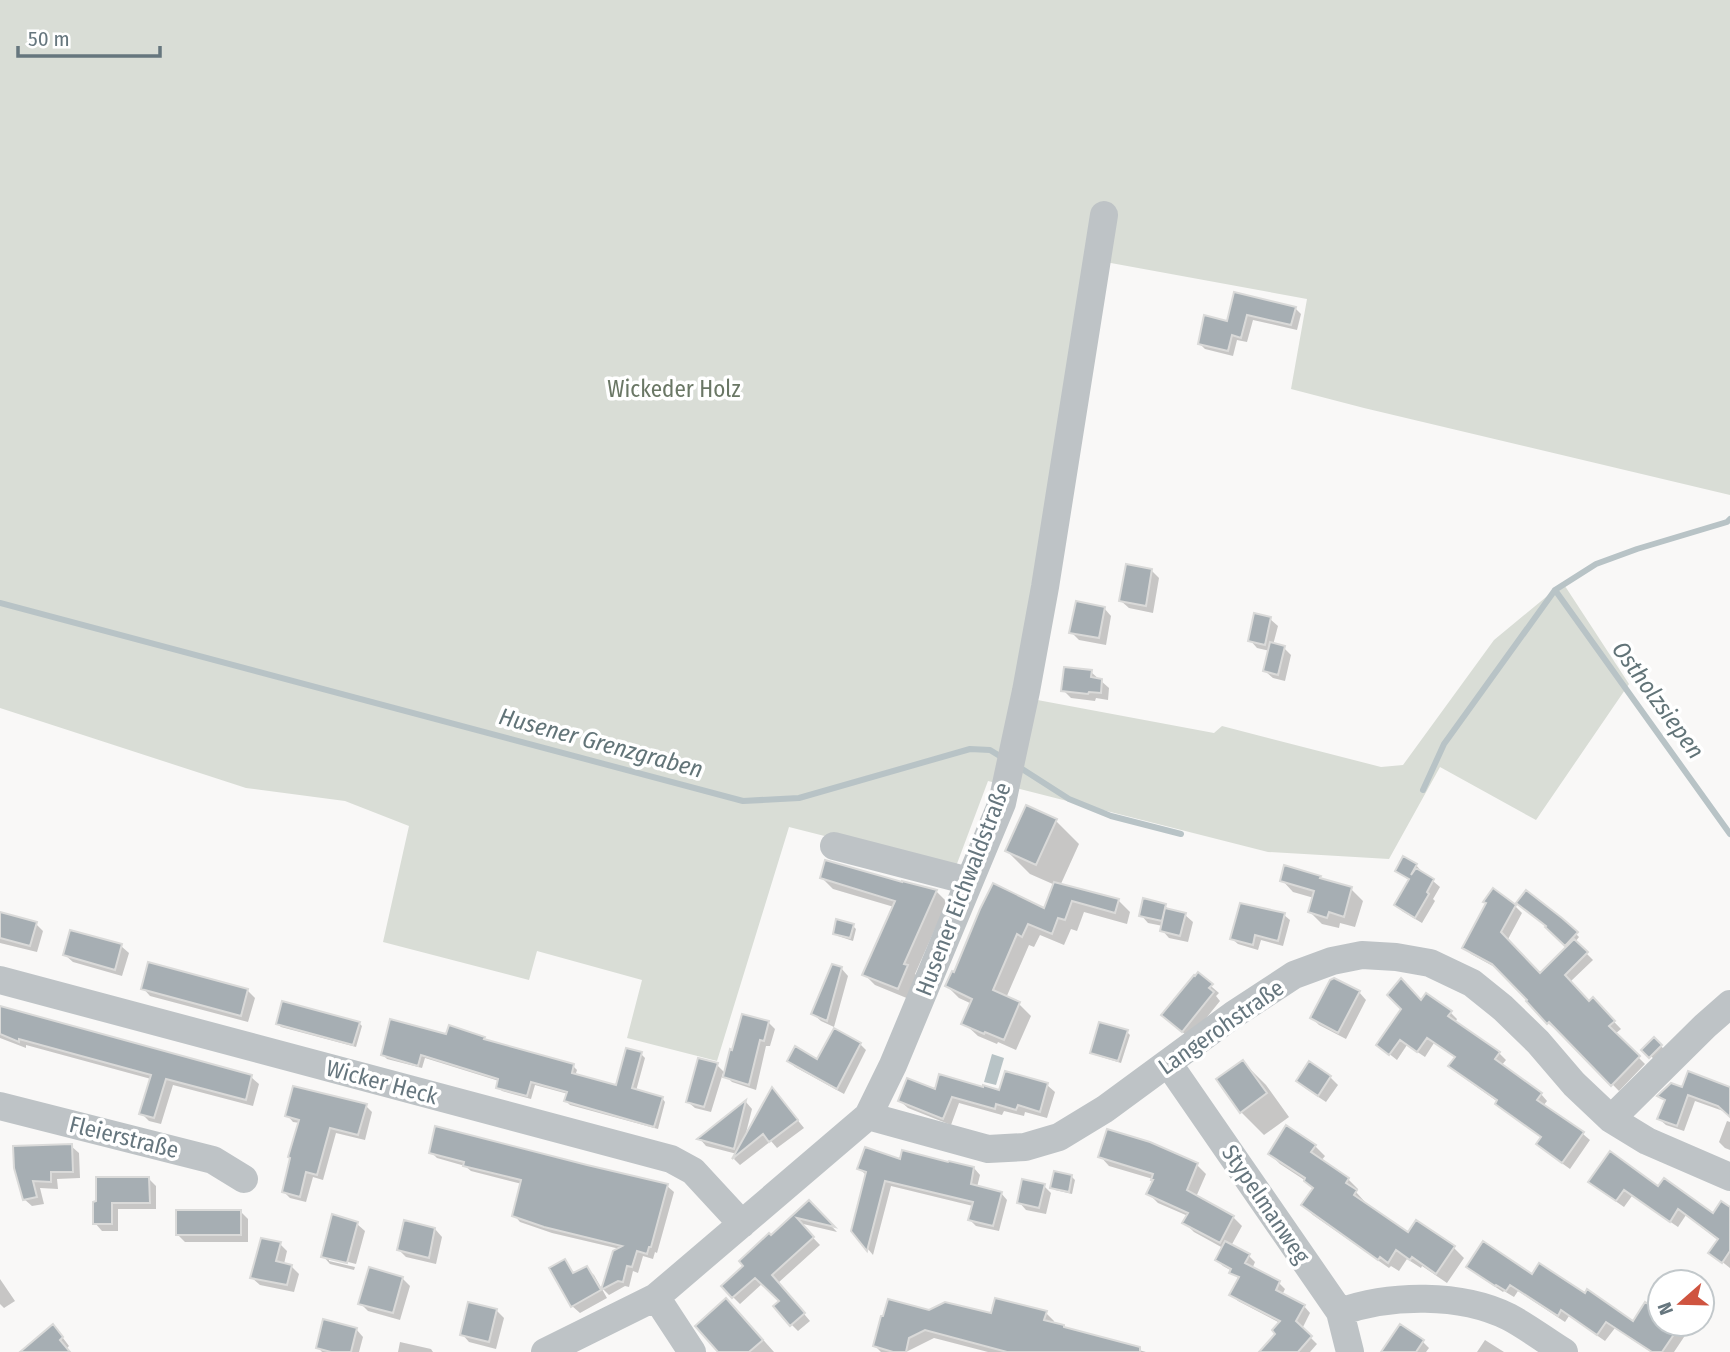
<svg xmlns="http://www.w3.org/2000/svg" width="1730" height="1352" font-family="'Fira Sans Condensed',sans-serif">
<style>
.green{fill:#d9ddd6}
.water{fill:#b8c3c6}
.shadow{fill:#0003}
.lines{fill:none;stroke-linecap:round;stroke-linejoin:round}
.stream{stroke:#b8c3c6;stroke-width:6}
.building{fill:#a6aeb3;stroke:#dadad9;stroke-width:2}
.minor{stroke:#bec3c6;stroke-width:28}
.labels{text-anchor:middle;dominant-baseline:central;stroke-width:7;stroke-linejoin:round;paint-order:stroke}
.park-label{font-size:23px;fill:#6a7765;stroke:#fff}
.street-label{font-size:23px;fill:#66767e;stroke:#fff}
.water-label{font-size:24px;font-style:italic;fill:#627478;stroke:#fff}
</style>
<rect width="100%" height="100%" fill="#f9f8f7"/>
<path class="green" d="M0,0H1730V495L1364,408L1291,389L1307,299L1089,259L1016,696L1214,733L1222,726L1381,767L1403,765L1494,640L1563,583L1629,684L1536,820L1440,767L1389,859L1268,852L988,781L955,869L789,827L717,1061L627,1038L642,980L537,951L529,980L383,942L409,826L345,801L246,788L0,708Z"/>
<path class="water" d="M992,1054L1004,1058L996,1085L984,1082Z"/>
<path class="shadow" d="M1235,294L1295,308L1301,314L1297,330L1253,320L1247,342L1237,340L1233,356L1205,349L1199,343L1229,323Z
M1151,570L1159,578L1153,613L1129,608L1121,601Z
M1104,608L1111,616L1106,645L1079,640L1071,632Z
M1270,619L1278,626L1273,645L1284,648L1291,655L1285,681L1273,678L1265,671L1270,651L1257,648L1250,640Z
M1091,672L1109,688L1108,700L1096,698L1095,701L1071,698L1063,690Z
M1056,821L1079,844L1060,886L1118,900L1130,912L1127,924L1084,912L1077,931L1071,929L1064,945L1040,935L1034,947L1029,945L1006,998L1019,1004L1031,1016L1016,1050L998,1042L997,1044L978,1036L965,1024L972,1004L959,998L947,986L1044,911L1055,885L1030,874L1007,851Z
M1416,865L1422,872L1421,873L1433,881L1440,887L1433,899L1435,901L1422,923L1402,911L1396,904L1410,881L1397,871Z
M1320,877L1324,881L1351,889L1363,901L1355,927L1340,923L1339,928L1322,924L1310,912L1314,898L1293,892L1282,880Z
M822,878L936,891L947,902L915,974L918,977L909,999L875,985L864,974L894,907L833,889Z
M1165,906L1171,911L1185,915L1193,922L1188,942L1169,938L1162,930L1163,926L1148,923L1141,915Z
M1515,906L1522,913L1507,941L1540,975L1568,947L1550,930L1561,919L1579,937L1575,942L1593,960L1570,982L1589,1003L1593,1000L1621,1029L1615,1034L1645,1064L1619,1091L1557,1028L1555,1029L1548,1023L1500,970L1471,954L1464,947Z
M0,914L36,924L43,931L37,952L0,943Z
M1284,915L1290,920L1283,946L1261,940L1258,950L1238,944L1232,939Z
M853,926L856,929L853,941L838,936L834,933Z
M121,946L129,953L122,976L73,962L65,955Z
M841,968L848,976L834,1027L821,1021L813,1014Z
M1198,975L1219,993L1216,996L1220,1001L1190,1038L1171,1023Z
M143,988L247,990L255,998L248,1022L150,996Z
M1359,992L1366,1000L1346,1039L1319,1025L1312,1018Z
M1422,1002L1451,1013L1457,1019L1455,1023L1499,1053L1506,1060L1501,1066L1541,1094L1547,1101L1543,1106L1583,1134L1590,1140L1570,1169L1545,1151L1538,1144L1543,1138L1504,1110L1497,1104L1498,1102L1457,1073L1450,1066L1456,1058L1434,1043L1425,1057L1407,1045L1397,1060L1378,1045Z
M0,1008L251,1077L259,1084L253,1106L173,1085L161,1124L149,1121L141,1113L151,1079L26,1045V1048L0,1038Z
M359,1023L362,1026L356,1047L281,1027L278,1024Z
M769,1023L775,1029L770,1046H766L756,1090L732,1082L723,1073L711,1112L695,1108L688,1102L717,1065L726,1074Z
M1127,1032L1130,1035L1121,1063L1095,1055L1092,1052Z
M447,1036L484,1038L488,1042L573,1066L577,1070L575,1076L617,1087L627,1050L641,1054L645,1058L636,1091L662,1098L665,1102L658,1129L570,1105L566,1101L568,1094L535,1085L531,1099L502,1091L498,1087L499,1081L425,1058L422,1068L387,1059L383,1055Z
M1654,1040L1664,1049L1654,1059L1644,1050Z
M860,1044L866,1050L844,1094L795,1067L789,1061L817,1062Z
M1243,1062L1266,1085L1289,1117L1264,1135L1241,1112Z
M1309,1063L1330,1077L1338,1085L1326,1102L1305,1088L1298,1081Z
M1047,1085L1055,1092L1047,1118L1025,1112L1024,1116L1004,1111L1002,1115L959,1103L951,1125L908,1108L900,1101L936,1091L1001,1092Z
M1683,1089L1730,1090V1115L1726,1112L1695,1101L1684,1131L1666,1125L1659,1119L1666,1102L1660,1096Z
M779,1097L804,1128L777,1148L771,1141L740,1165L734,1159L737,1154L706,1146L700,1139L746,1102L752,1109L745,1137Z
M366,1106L372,1112L365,1140L336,1133L323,1180L313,1177L306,1202L290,1198L284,1192L300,1123L293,1122L287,1115Z
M1727,1121L1730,1122V1150L1725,1148L1719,1142Z
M71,1146L79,1153L80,1178L57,1179L58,1189L40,1188L44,1204L32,1206L24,1199L16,1168Z
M1315,1146L1325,1156L1321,1161L1348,1179L1358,1189L1356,1192L1365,1202L1364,1204L1409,1235L1416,1223L1454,1248L1464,1258L1447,1283L1422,1266L1421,1268L1407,1259L1399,1271L1391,1266L1389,1268L1313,1215L1303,1205L1314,1189L1306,1181L1280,1164L1270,1154Z
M431,1152L667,1186L674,1192L657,1253L655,1252L653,1259L643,1256L638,1273L633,1271L629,1287L625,1286L609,1295L603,1289L614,1252L620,1249L552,1233L520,1222L514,1215L522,1184L471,1171L465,1166L437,1158Z
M1100,1156L1197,1165L1206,1174L1196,1197L1233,1217L1242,1226L1231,1246L1249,1256L1255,1262L1252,1269L1279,1283L1285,1289L1282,1295L1304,1306L1310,1313L1302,1329L1317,1344L1310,1352H1268L1280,1323L1238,1301L1231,1295L1239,1279L1232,1272V1271L1223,1266L1217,1260L1223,1248L1194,1232L1184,1222L1188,1216L1158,1203L1149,1194L1153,1179L1109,1166Z
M901,1161L974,1168L980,1175L977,1187L1001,1193L1007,1200L999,1231L976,1226L970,1220L973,1206L891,1186L873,1255L853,1231L866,1175L859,1168Z
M1072,1177L1075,1180L1072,1194L1055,1190L1052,1187Z
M149,1179L156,1186V1209H118V1231H102L95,1223V1203Z
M1591,1182L1658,1188L1713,1215L1730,1209V1268L1711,1253L1719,1241L1686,1215L1678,1227L1632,1196L1624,1207L1598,1189Z
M1044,1186L1051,1193L1046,1214L1026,1210L1019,1202Z
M809,1202L837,1232L799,1223L820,1245L778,1283L810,1321L798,1331L791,1324L781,1301L763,1283L740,1304L733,1297Z
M240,1211L248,1219V1242H185L178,1235Z
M357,1224L365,1231L356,1264L329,1257V1261L355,1267L354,1270L330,1264L323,1256Z
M435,1229L442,1237L436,1264L406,1257L399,1250Z
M280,1244L287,1251L284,1264L291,1266L299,1274L294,1292L260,1285L252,1278Z
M564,1261L575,1274L586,1268L594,1275L607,1298L580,1313L572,1306Z
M1469,1266L1533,1276L1633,1324L1660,1314V1324H1675L1686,1334L1674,1352H1651L1615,1328L1605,1341L1569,1316L1565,1322L1518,1291L1514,1297L1504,1291L1503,1292L1476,1274Z
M402,1278L410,1286L400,1320L368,1311L360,1303Z
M0,1279L15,1301L4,1308L0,1304Z
M726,1300L742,1316L774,1352H720Z
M496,1310L504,1318L496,1349L469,1342L462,1334Z
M929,1312L992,1315L1046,1313L1054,1321L1053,1325L1146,1352H988L934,1338L906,1352H881L875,1346Z
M1400,1327L1423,1342L1429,1348L1426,1352H1387Z
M356,1329L363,1337L359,1352H322L318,1347Z
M60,1334L69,1346L66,1349L69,1352H37Z
M1485,1340L1504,1352H1477Z
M400,1342L431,1349L433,1352H398Z"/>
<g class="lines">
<path class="stream" d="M1555,590L1730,834
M0,603L743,801L799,798L970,749L990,750L1003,758
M1019,767L1069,799L1111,816L1181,834
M1423,790L1444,744L1555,590L1596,564L1637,549L1727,522L1730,519"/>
</g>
<path class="building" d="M1234,292L1296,307L1291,325L1247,315L1241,338L1232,335L1228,351L1198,344L1204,315L1227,321Z
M1126,564L1152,569L1146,606L1119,601Z
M1076,601L1105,607L1099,638L1069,633Z
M1254,613L1271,617L1265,645L1248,641Z
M1270,642L1285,646L1278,675L1263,671Z
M1064,667L1092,670L1091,677L1102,679L1101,693L1089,692L1088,694L1061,691Z
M1026,805L1057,819L1036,865L1005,851Z
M1403,856L1417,864L1411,875L1416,868L1434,879L1427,892L1429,894L1415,918L1394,905L1409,879L1395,871Z
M825,860L902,882V881L937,890L904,964L908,965L898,989L862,975L895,901L820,878Z
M1284,865L1321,876L1320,878L1352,887L1344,917L1329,912L1327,918L1308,912L1314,891L1280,881Z
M1054,882L1119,899L1115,913L1072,901L1065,920L1058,918L1052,934L1028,924L1022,937L1017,934L993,990L1020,1002L1004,1040L985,1032L984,1034L961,1024L972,999L945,986L952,971L954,972L980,909L993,883L1044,908Z
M1493,888L1516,905L1501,932L1540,973L1574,939L1588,952L1565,975L1589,1001L1593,997L1615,1021L1609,1026L1640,1056L1611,1086L1549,1022L1547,1024L1526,1001L1527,1000L1492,964L1462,948L1486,903L1483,902Z
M1526,890L1562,918L1578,932L1565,946L1545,927L1546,926L1516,903Z
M1143,898L1166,904L1162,921L1139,916Z
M1240,903L1285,913L1278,941L1255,935L1253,945L1230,939Z
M1165,908L1186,913L1180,936L1160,931Z
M0,912L37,922L30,946L0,938Z
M836,919L854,924L850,938L833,934Z
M70,930L122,944L115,970L63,955Z
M148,962L248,989L241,1016L141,989Z
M832,964L842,967L827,1021L811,1014Z
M1198,972L1213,984L1209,988L1214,992L1182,1032L1161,1015L1194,975L1195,976Z
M1334,978L1360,991L1338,1033L1310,1018L1330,980Z
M1401,978L1421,1000L1426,993L1452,1011L1448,1016L1500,1052L1495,1059L1542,1093L1537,1100L1584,1132L1562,1163L1536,1144L1541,1137L1495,1104L1497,1100L1448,1066L1455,1057L1427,1038L1417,1052L1400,1040L1389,1055L1376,1045L1401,1009L1387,995Z
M282,1001L360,1022L353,1045L276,1024Z
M0,1006L252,1075L246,1100L166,1079L154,1118L139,1114L151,1075L19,1039V1042L0,1034Z
M742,1014L769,1021L764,1041L760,1040L749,1085L723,1077L730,1049L732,1050Z
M390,1019L446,1034L449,1025L485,1037L484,1039L574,1064L572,1073L616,1085L626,1048L642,1052L632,1088L663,1097L654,1127L564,1101L567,1092L531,1082L527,1096L496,1088L498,1079L421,1055L418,1066L381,1055Z
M1099,1022L1128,1030L1118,1061L1090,1053Z
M834,1028L861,1043L837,1089L787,1061L795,1046L817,1059Z
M1654,1037L1662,1045L1649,1058L1641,1050Z
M698,1058L718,1063L704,1107L686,1102Z
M1243,1060L1267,1093L1240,1113L1216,1079Z
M1309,1061L1331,1076L1318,1096L1296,1081Z
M1005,1071L1048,1083L1040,1112L1018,1105L1016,1110L996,1104L995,1109L952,1097L943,1119L898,1101L907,1078L935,1089L939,1074L983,1087V1085L999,1090Z
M1688,1071L1730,1087V1117L1718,1106L1688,1095L1677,1126L1657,1119L1665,1100L1657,1096L1671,1083L1682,1087Z
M293,1086L367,1104L358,1135L330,1128L317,1175L306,1172L300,1197L282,1192L290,1158L288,1157L299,1120L285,1116Z
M772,1087L798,1120L769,1142L763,1134L732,1159Z
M746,1100L734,1149L697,1139Z
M1286,1125L1316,1145L1311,1152L1349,1178L1346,1183L1357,1190L1354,1195L1408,1232L1416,1220L1455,1246L1436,1274L1412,1257L1410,1260L1396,1250L1388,1263L1380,1257L1378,1260L1301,1205L1313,1188L1304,1181L1305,1178L1268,1154Z
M435,1126L587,1165L668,1184L651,1247H649L647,1254L637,1251L632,1267L627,1266L623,1282L618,1281L601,1290L613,1251L622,1246L544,1227L512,1216L521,1180L463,1166L464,1162L429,1153Z
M1107,1129L1150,1142L1198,1163L1187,1190L1234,1216L1220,1243L1182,1223L1188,1213L1146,1194L1153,1180H1151L1153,1174L1098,1157Z
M72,1144L73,1172H51V1182L33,1181L37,1197L23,1200L14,1168L13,1146Z
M865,1147L900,1159L902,1150L948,1162L949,1161L974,1167L971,1184L1002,1192L993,1226L968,1220L973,1202L885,1181L867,1251L851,1231L866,1172L857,1169Z
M1610,1151L1658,1186L1664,1178L1713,1213L1721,1201L1730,1207V1251L1722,1263L1708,1253L1718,1239L1678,1209L1670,1222L1624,1190L1616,1201L1588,1182Z
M1054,1171L1072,1175L1069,1192L1050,1188Z
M96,1177H149L150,1203H112V1224H93V1202L96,1201Z
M1022,1179L1045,1184L1039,1208L1017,1203Z
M809,1200L835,1227L797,1218L814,1237L772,1275L805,1313L790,1326L773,1306L779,1301L755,1278L732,1298L721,1286L743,1266L739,1261L769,1233L771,1235Z
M176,1210H241V1235H176Z
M332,1214L358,1222L347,1263L321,1257Z
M404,1220L435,1228L429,1258L397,1250Z
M261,1238L281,1242L276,1261L292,1265L287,1285L250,1278Z
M1225,1241L1250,1254L1245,1263L1280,1281L1276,1290L1305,1305L1296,1321L1312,1336L1298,1352H1259L1275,1334L1272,1330L1280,1321L1229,1295L1239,1277L1229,1273L1231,1269L1215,1260Z
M1483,1241L1532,1274L1539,1263L1585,1293L1587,1289L1633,1321L1645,1302L1660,1312V1324H1681L1662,1352H1652L1606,1322L1597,1335L1561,1310L1558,1316L1510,1285L1506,1291L1496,1285L1495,1286L1466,1267Z
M565,1259L573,1273L587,1266L601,1290L571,1307L549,1268Z
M369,1267L403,1277L393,1313L358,1304Z
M726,1298L763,1340L749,1352H718L695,1326Z
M995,1298L1047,1311L1044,1320L1064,1325V1327L1140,1347V1352H1007L925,1330L909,1338L906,1352H893L873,1346L881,1316H883L888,1299L929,1310L945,1302L991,1313Z
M468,1302L497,1309L489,1342L460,1335Z
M323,1319L357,1328L351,1352H331L316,1348Z
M53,1324L63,1337L60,1340L70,1352H20Z
M1400,1324L1424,1340L1416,1352H1381Z"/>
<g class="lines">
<path class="minor" d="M834,846L969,881
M0,980L671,1159L693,1171L742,1224
M1168,1063L1340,1312L1350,1352
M0,1106L213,1160L244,1179
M868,1116L988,1149L1025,1147L1059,1137L1105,1109L1233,1015L1294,975L1332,961L1362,955L1396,957L1430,963L1472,983L1503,1008L1538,1042L1574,1084L1611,1119L1647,1141L1730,1177
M1611,1119L1705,1026L1730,1004
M656,1297L692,1352
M1340,1312C1390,1294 1461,1293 1509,1317C1528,1327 1546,1341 1564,1352
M545,1352L656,1297L868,1116L893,1065L1002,803L1026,691L1045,587L1104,215"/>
</g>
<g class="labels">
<g class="park-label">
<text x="674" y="389">Wickeder Holz</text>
</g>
<g class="street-label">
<text transform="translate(963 889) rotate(-69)">Husener Eichwaldstraße</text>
<text transform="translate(1221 1027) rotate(-35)">Langerohstraße</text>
<text transform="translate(382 1082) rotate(15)">Wicker Heck</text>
<text transform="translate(124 1137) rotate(14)">Fleierstraße</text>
<text transform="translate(1266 1204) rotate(56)">Stypelmanweg</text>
</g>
<g class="water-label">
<text transform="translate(1658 700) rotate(54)">Ostholzsiepen</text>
<text transform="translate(601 743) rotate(15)">Husener Grenzgraben</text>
</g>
</g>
<g transform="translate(1681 1303) rotate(250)"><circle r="33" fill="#ffffff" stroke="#c2c8cb" stroke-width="2"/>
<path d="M0-5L12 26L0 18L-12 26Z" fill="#cf5440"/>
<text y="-10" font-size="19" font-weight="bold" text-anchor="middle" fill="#66767e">N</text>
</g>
<path d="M18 46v10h142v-10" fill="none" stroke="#66767e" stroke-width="3.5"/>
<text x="28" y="46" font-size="21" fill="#66767e" stroke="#ffffff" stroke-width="5" paint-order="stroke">50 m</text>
</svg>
